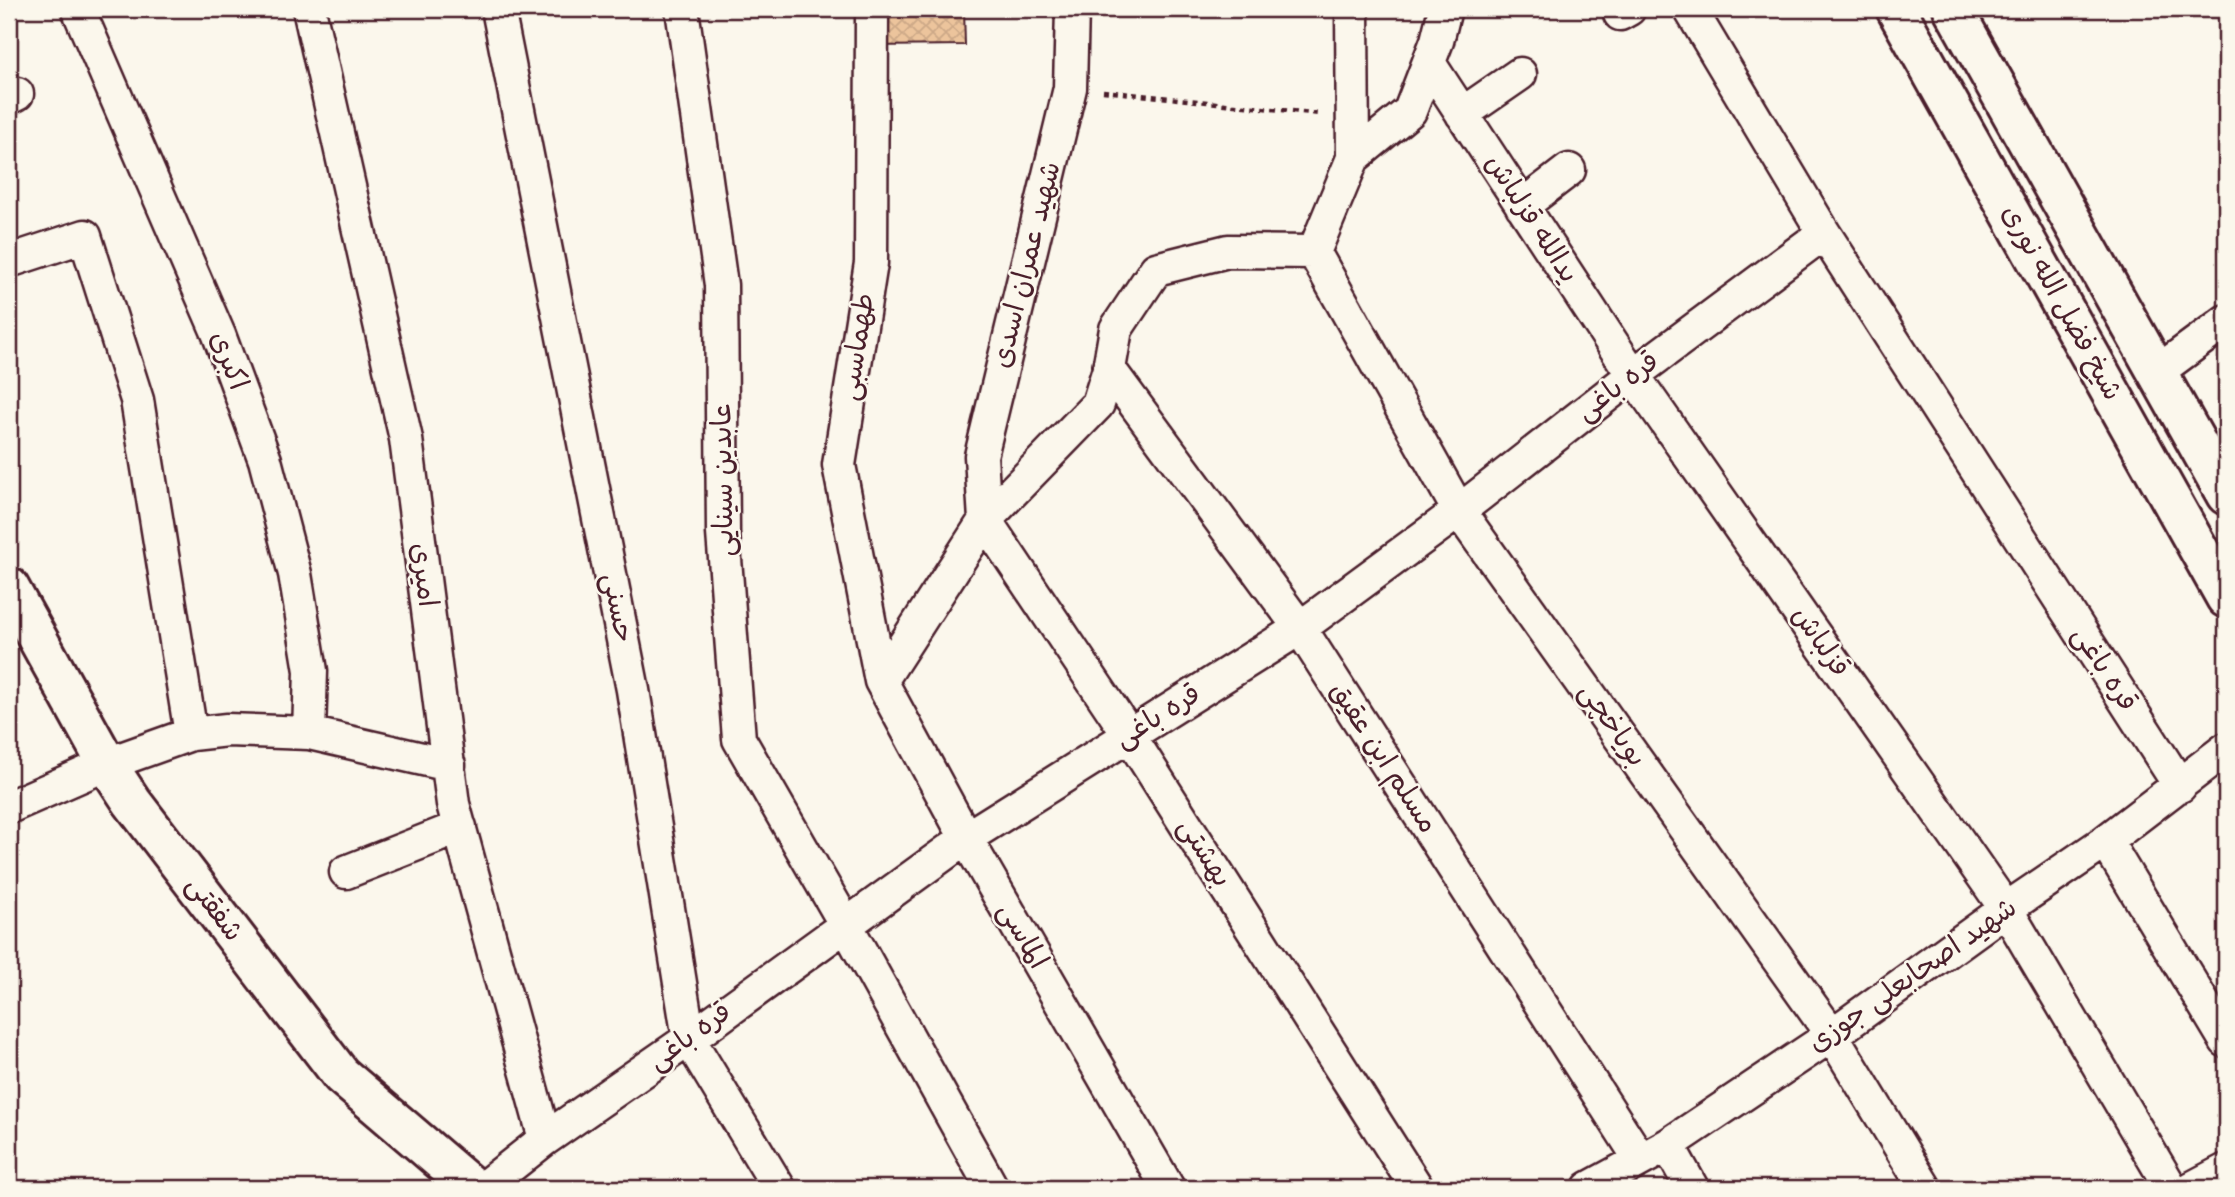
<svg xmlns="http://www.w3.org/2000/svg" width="2235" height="1197" font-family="Mynerve,'Playpen Sans Arabic',sans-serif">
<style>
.building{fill:url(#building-cross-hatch);stroke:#4a1f2b;stroke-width:2}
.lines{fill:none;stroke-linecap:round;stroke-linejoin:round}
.minor-casing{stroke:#4a1f2b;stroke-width:37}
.tertiary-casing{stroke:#4a1f2b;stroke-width:44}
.secondary-casing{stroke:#4a1f2b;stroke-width:44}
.path{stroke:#4a1f2b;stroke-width:4.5;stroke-dasharray:5 5;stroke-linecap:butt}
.minor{stroke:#fbf7ec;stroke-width:32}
.tertiary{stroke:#fbf7ec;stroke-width:38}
.secondary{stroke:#fbf7ec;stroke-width:38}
.labels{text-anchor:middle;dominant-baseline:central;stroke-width:5;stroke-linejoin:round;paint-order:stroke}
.street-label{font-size:28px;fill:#4a1f2b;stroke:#fbf7ec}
</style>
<defs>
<pattern id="building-cross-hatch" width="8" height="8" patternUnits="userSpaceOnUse" patternTransform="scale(1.75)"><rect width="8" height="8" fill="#ecc49c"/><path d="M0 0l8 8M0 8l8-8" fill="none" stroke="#cca887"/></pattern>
</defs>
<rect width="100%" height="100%" fill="#fbf7ec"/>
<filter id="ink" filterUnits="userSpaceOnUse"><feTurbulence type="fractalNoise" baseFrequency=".0143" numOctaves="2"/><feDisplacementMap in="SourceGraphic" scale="14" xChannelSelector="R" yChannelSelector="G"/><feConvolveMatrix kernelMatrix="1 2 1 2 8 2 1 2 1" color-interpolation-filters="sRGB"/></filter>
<g filter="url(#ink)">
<path class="building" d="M872,9H964L965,45L871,46Z"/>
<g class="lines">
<g class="minor-casing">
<path id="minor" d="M78,9L219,335L265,460L295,574L311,671L309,733
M309,9L406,439L453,804L545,1139
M498,9L633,690L689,1039L779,1188
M682,9L721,285L723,533L739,739L846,925L992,1188
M872,9L871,263L839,465L881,681L966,838L1168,1188
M1072,9L1070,88L981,456L985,520L1129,735L1417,1188
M1352,9L1353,158
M1690,9L1824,233L2180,786
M1620,14L1629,9
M1429,63L1633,375L2006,909L2171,1188
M9,98L17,94
M1462,114L1520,74
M1522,206L1569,170
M1314,252L1459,511L1832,1035L1925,1188
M1314,252L1353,158L1410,111L1437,41L1445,9
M9,261L85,236L137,400L191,734
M1109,369L1300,628L1640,1159
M2157,372L2226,321
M881,681L985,520L1098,404L1109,369L1116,329L1156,269L1228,251L1314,252
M9,807L107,764L191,734L227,730L309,733L449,765
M2106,841L2226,1041
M346,872L460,827
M1668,1145L1692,1188
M483,1188L545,1139L689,1039L966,838L1300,628L1459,511L1633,375L1824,233
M1589,1188L1668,1145L1832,1035L2006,909L2106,841L2226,749
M2192,1188L2226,1170"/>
</g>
<g class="tertiary-casing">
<path id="tertiary" d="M9,587L107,764L132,802L341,1075L473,1188"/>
</g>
<g class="secondary-casing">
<path id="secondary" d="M1896,9L2226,598
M1953,9L2226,495"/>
</g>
<path class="path" d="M1103,91L1320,114"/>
<use href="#minor" class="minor"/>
<use href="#tertiary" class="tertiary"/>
<use href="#secondary" class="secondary"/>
</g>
</g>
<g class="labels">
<g class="street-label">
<text transform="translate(1531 219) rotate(57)">یدالله قزلباش</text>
<text transform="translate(1027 265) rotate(-76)">شهید عمران اسدی</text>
<text transform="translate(2061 303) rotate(61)">شیخ فضل الله نوری</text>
<text transform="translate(858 347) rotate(-81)">طهماسبی</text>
<text transform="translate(228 361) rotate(69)">اکبری</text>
<text transform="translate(1618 387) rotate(-37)">قره باغی</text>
<text transform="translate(724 480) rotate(-91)">عابدین سینایی</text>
<text transform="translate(423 575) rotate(83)">امیری</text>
<text transform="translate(617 608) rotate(79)">حسنی</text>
<text transform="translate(1820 642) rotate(55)">قزلباش</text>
<text transform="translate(2104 669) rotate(57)">قره باغی</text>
<text transform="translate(1158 717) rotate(-32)">قره باغی</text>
<text transform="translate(1612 725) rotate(55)">بویاخچی</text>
<text transform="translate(1383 758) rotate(57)">مسلم ابن عقیق</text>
<text transform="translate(1204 853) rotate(58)">بهشتی</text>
<text transform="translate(214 909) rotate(53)">شفقتی</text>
<text transform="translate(1022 936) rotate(60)">الماسی</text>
<text transform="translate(1913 976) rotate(-35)">شهید اصحابعلی جوزی</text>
<text transform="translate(690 1037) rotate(-36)">قره باغی</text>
</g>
</g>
<rect width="2235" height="1197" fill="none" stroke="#fbf7ec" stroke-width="35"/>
<rect x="18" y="18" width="2200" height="1162" fill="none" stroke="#4a1f2b" stroke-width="2.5" filter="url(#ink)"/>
</svg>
